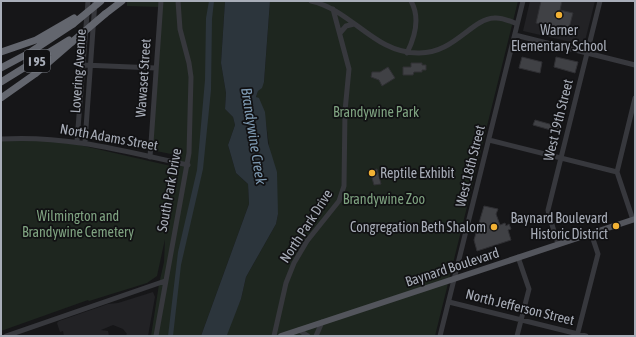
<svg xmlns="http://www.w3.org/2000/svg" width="636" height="337" font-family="'Asap Condensed',sans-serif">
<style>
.built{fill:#222225}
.green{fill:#1e261f}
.water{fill:#2c353c}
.building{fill:#404145;stroke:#303034}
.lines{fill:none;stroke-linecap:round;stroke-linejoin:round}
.minor{stroke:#37383d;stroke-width:5}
.major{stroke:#53555c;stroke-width:6}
.highway{stroke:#63666e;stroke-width:7}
.highway-bridge{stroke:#63666e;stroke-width:7}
.poi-dot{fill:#f2b134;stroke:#111113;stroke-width:1.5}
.labels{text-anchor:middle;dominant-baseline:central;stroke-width:3.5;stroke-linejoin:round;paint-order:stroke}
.shield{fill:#111113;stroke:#7b7e86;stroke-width:1}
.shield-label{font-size:13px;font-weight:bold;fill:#a8adb8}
.poi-label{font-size:14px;fill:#a8adb8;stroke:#111113;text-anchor:end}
.street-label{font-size:14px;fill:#a8adb8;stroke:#111113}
.park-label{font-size:14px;fill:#7fa381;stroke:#111113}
.water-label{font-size:15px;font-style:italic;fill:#7f9bb3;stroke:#111113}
</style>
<rect width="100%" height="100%" fill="#161618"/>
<path class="built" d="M530,1H595L584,45L523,31Z
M153,292L155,297L148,336H125L127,334L123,329L113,325L101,330L108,331L109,336H64L63,331L60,332L57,323L59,321L108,304L118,303Z"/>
<path class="green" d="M127,1H225L221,63L226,93L225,109L233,117L235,125L228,145L236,173L248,184L249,204L201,336H151L159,284L164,262L165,239L157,276L147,283L89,301L88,300L1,331V140L62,141L171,166V154L151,150L160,7L127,6Z
M270,1H518L435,336H225L241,299L246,277L276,224L278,214L266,123L256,97L258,91L264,82Z"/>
<path class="water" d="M209,1H214L212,19L211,90L203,169L181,265L173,336H168L178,252L197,170L205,80L206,18Z
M225,1H270L264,82L262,88L258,91L256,97L259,98L265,112L268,143L277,172L278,214L276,224L246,277L241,299L227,335L201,336L249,204L248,184L236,173L228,145L235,125L233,117L225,109L226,93L221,63Z"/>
<path class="building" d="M541,1H562L560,10L573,13L568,32L536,23Z
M522,57L542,62L540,73L519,68Z
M556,57L578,62L575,73L554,67Z
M411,63H422V65H426V70H422V72H414L413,75H403V67H411Z
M388,67L395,78L382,86L379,80L371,77L372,72H380Z
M535,120L560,127L558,132L533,125Z
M377,169L381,184L374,185L370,171Z
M484,206L498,209L496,214L500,225L505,223L506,226L509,224L511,229L508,230L511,240L477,251L474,240Z"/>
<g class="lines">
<path class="minor" d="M311,1C352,10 374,53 418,53C454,54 471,19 494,18C502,17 510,21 517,24
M340,33L346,26L354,24
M515,35L635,65
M407,53C415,37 420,17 411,1
M83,65L156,68
M1,139C67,135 124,151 188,165
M489,140L617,172
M77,141L88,1
M85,142L95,1
M150,157L161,1
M633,220L617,172L635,98
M558,244L549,215L548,210L600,1
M449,302L586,336
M299,330L308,336
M6,336L165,281
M156,336L189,153L191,77L189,63L180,29L178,1
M274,336L286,283L294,263L307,241L339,201L344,186L345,111L349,69L333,9
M316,336L322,322
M440,336L523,1
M517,336L529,289L518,257
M577,336L598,254L591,233"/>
<path class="major" d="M281,336L635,219"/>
<path class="highway" d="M105,14L122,1
M1,52L36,40L74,18
M1,68L29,53L73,24
M1,82L69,40
M1,98L35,74L72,42"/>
<path class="highway-bridge" d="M73,24L101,1
M72,42L105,14"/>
</g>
<g class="poi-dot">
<circle cx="559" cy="15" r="4"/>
<circle cx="372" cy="173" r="4"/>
<circle cx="616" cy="226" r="4"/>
<circle cx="494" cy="227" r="4"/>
</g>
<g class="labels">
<rect class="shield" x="24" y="50" width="26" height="22" rx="3"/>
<g class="shield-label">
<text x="37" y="61">I 95</text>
</g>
<g class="poi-label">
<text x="559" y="30" text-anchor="middle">Warner<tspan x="559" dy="16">Elementary School</tspan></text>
<text x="380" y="173" text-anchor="start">Reptile Exhibit</text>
<text x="608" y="218">Baynard Boulevard<tspan x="608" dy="16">Historic District</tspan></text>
<text x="486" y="227">Congregation Beth Shalom</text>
</g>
<g class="street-label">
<text transform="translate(78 71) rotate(-86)">Lovering Avenue</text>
<text transform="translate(143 78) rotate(-86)">Wawaset Street</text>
<text transform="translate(558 120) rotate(-76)">West 19th Street</text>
<text transform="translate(109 137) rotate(10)">North Adams Street</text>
<text transform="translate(470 166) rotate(-76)">West 18th Street</text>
<text transform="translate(169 190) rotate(-80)">South Park Drive</text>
<text transform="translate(306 226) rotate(-57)">North Park Drive</text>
<text transform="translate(452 267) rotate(-18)">Baynard Boulevard</text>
<text transform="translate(520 307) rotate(14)">North Jefferson Street</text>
</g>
<g class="park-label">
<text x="376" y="112">Brandywine Park</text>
<text x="384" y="199">Brandywine Zoo</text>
<text x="78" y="216">Wilmington and<tspan x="78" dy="16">Brandywine Cemetery</tspan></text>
</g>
<g class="water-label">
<text transform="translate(254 136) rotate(81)">Brandywine Creek</text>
</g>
</g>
<rect width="636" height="337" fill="none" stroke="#a8adb8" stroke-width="4"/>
</svg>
